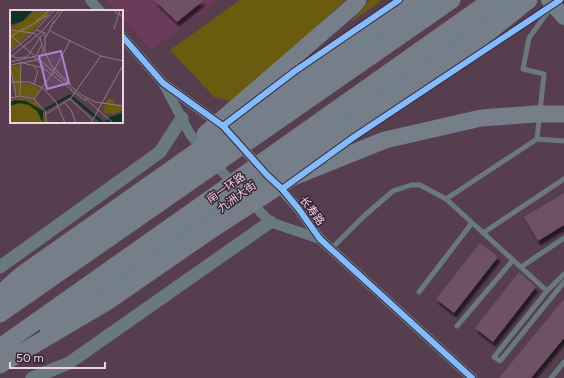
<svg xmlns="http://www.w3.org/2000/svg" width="564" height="378" font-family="Figtree,'Noto Sans SC',sans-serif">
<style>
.built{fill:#6b3b5c}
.green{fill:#6a5b0e}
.building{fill:#6e5166;filter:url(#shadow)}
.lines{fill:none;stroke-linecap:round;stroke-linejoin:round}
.service{stroke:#6a7880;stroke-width:5}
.minor{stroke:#6a7880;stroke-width:10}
.tertiary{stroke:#6a7880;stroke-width:13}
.primary{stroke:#707f8a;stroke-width:16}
.trunk{stroke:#767e89;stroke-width:17}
.cycleway-casing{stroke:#392432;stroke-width:8}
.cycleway{stroke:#80bcff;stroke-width:6}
.labels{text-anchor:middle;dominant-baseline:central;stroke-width:3;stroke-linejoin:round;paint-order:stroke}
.street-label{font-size:11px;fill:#eed2e3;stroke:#392432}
.inset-road{fill:none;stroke:#93798a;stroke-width:1}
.view{fill:#b47fd1;fill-opacity:0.15;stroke:#b47fd1;stroke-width:2}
.inset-edge{fill:none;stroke:#eed2e3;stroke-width:2}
</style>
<defs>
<filter id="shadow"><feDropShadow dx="2.5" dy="4.5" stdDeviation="1" flood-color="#0009"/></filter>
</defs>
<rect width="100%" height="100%" fill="#563e4f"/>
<path class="built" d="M106,0H219L151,50L122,18V11H116Z"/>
<path class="green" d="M240,0H345L235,102L214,97L170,50Z
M370,0H382L350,23Z"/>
<path class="building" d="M154,0H204L177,22Z
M564,193V225L538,241L524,217Z
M480,243L498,257L454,313L436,299Z
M519,272L536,287L493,342L475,328Z
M564,299V338L531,378H499Z"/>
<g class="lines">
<path class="service" d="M537,139L564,141
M446,199L537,139L544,74L523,69L529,38L552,6
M483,233L564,179
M331,249L363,217L393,191L411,185H420L446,199L547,291L564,274
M521,267L564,238
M547,291L494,357L500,361L564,282
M419,292L472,223
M457,326L513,260
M551,378L564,362"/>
<path class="minor" d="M90,0L100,11
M122,36L163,83L221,125
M164,85L190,134L208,156L235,186
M238,143L261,168
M276,184L298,208L320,239L472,378
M249,200L270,222L320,239"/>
<path class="tertiary" d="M0,267L160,152L182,118
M32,378L69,363L270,222"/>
<path class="primary" d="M549,0L564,17
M0,303L208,156L301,94L433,0
M48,329L243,194L312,141L511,0"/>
<path class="trunk" d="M205,134L353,6L358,0
M290,170L484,36L529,0
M0,294L21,275L411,0
M0,314L452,0
M0,347L491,0
M0,365L107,302L207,233L293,177L385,140L481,118L535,114H564"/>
<g class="cycleway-casing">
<path id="cycleway" d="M122,36L163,83L223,126L267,175L282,189L298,208L320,239L472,378
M223,126L295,71L399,0
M282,189L354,137L560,0"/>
</g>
<use href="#cycleway" class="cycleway"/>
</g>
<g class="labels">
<g class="street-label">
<text transform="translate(226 188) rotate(-35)">南一环路</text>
<text transform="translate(237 197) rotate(-36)">九洲大街</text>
<text transform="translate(312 211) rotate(53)">长寿路</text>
</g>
</g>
<g transform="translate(10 10)">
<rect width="113" height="113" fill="#563e4f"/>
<path d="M25,0H42L24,20L0,40V17L12,12ZM10,55V85H6L1,56ZM11,73L23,75L30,79L24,88L11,85ZM12,87L27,92L34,103L36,113H0V89ZM99,88L105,91L103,94L113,95V100L104,104L94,103L93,98Z" fill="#6a5b0e"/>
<path d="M0,0H23L13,11L0,15ZM60,84L94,112L100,107L113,103V113H91L60,87L33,102V113L27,101L19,95L9,93L0,96V92L5,90L16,91L32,100Z" fill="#0e3324"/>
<path class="inset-road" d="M103,0L113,7M26,11L40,0M43,14L53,0M104,19L110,0M0,20L23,23L30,28L32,34L26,46L0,52M13,20L38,5M26,20L44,0M40,21L91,46L113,51M0,25L70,84L85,92L113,96M0,27L14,18M18,27L27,20L35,23V43L44,60M36,27L44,11M0,42L20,26M0,44L6,48L17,47L34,22M22,46L34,57M0,48L32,21L50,0M9,52L33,58L62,80M0,55L6,86M0,55L27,50L33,42V35M44,60L60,31M46,60L61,75M0,72H19L33,78L46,92L55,113M24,74L28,61L24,57M61,80L76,91M10,86L11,54M0,88L10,86L24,89L35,101L37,113M75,88L103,113M24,89L46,58M60,89L83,110M55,93L61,100L66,113M36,104L61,88L91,46M81,113L113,55"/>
<path class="view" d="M51,41L59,73L37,79L29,46Z"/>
<rect width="113" height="113" class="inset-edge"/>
</g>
<path d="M10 362v6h95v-6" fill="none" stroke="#eed2e3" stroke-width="2"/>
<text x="16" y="362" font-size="12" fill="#eed2e3" stroke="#392432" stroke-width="3" paint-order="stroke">50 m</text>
</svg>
